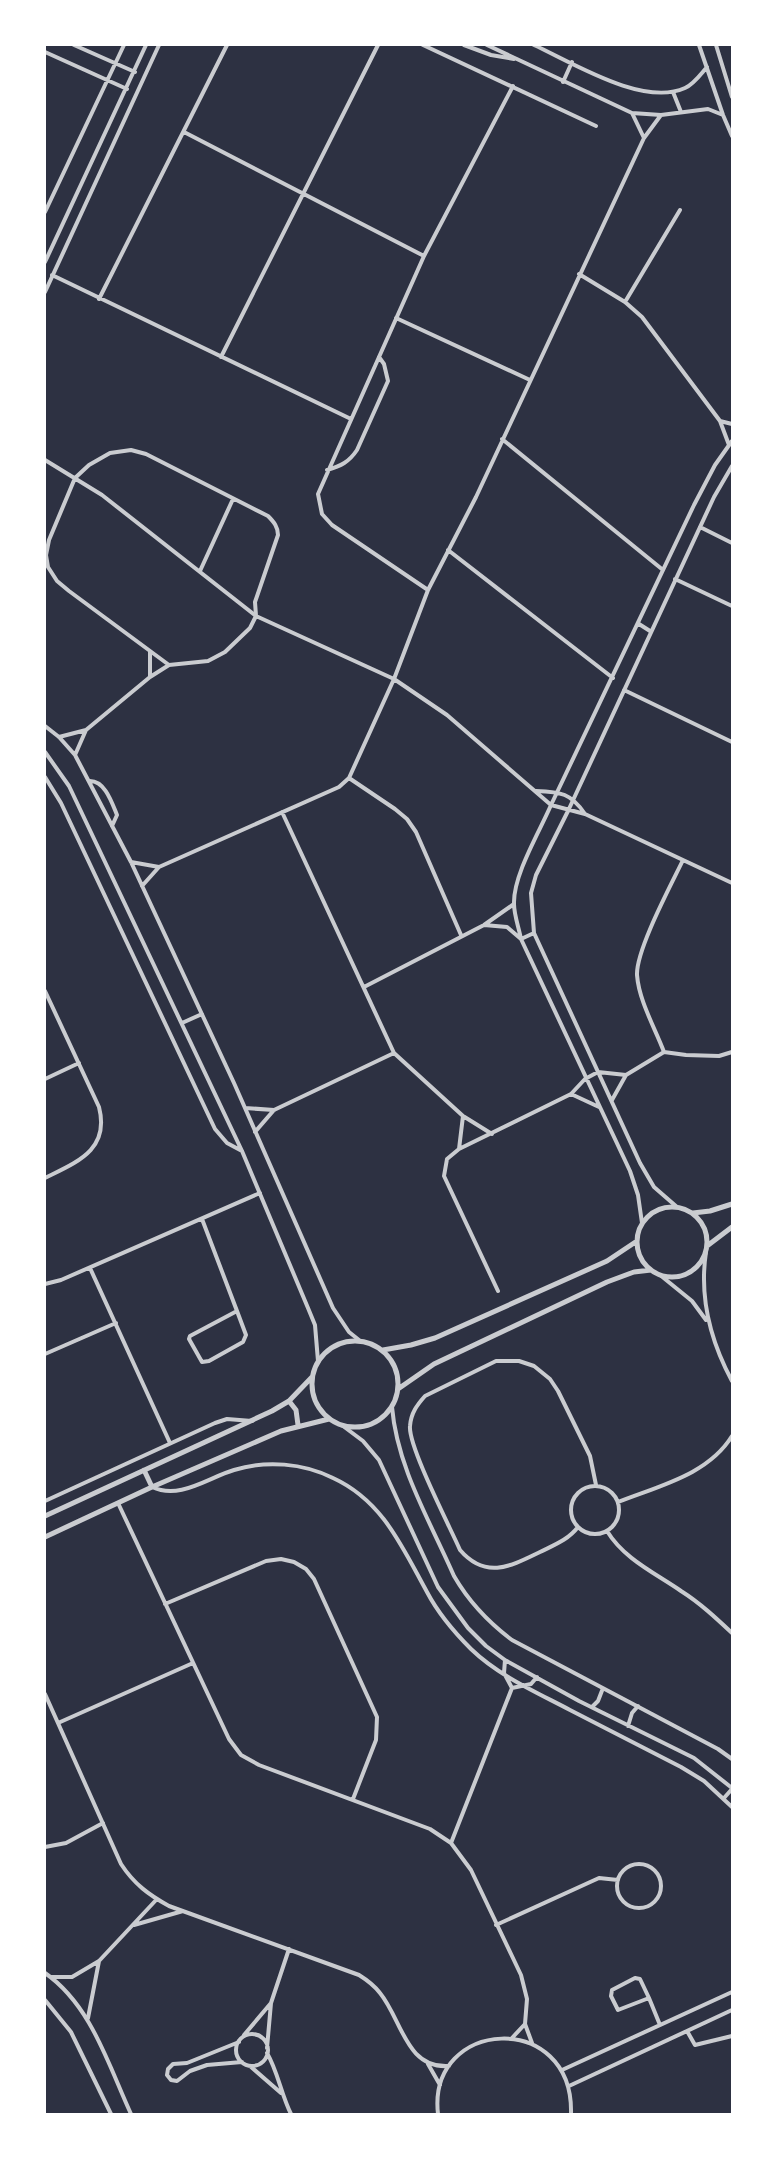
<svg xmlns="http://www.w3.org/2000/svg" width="777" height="2159" font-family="'DejaVu Sans',sans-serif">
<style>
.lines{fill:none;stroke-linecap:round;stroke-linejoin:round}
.minor{stroke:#caccd0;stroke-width:4}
.tertiary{stroke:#caccd0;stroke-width:5}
</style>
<rect width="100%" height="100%" fill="#2d3142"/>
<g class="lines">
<path class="minor" d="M74,45L135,72
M423,45L596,126
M464,45L491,55L514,59
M487,45L632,113L661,115L708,109L723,115
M534,45C573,63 643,107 685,88C694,84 700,75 707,67
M699,45L723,115L732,136
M716,45L732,97
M45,52L127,89
M563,82L572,62
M673,92L681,112
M632,113L644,138
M184,132L424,256
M45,212L124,45
M45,262L146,45
M579,274L625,302L642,317L720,421L729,445
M52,275L351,419
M45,292L159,45
M99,299L227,45
M625,302L680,210
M396,318L530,380
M221,357L378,45
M720,421L732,424
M502,439L663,570
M45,460L102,495L256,616L250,628L225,652L208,661L169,665L150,677L86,730L59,737
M327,470C341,466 349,462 357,450L388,381L384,364L379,357
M700,527L732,543
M448,550L613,678
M200,571L233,499
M675,579L732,606
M428,590L332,525L322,514L318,494L424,256L513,86
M639,624L650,631
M150,651V676
M169,665L69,591L57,581L48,567L46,555L49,540L75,478L89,465L110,453L131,450L146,454L268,516C274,522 278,527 278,535L255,602L256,616L394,679L447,715L551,805L585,814L732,883
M624,690L732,742
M45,726L59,737L75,755L131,862L234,1083L333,1308L349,1332L359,1340
M45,752L69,786L242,1151L308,1308L315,1325L318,1361
M75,755L86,730
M45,777L61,803L215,1129L227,1143L242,1151
M349,778L395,809L407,819L416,832L461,935
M89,781C105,780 112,803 117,815L112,826
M536,791C561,792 571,793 585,814
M282,812L394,1053L463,1116L492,1134
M131,862L159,867
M142,886L159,867L339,787L349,778L394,679L428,590L476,497L644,138L661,115
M484,925L507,927L521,939L534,933
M364,987L484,925L514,904
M45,991L99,1107C110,1150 77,1162 45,1178
M182,1023L202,1014
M664,1052C655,1028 639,1001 637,975C636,950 671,885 683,860
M45,1079L79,1063
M571,1094L599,1107
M612,1100L626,1075L664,1052L686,1055L719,1056L732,1052
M245,1108L274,1110
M255,1132L274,1110L394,1053
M459,1149L463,1116
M677,1207L654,1187L640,1163L534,933L531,893L536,875L568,811L714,497L732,466
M202,1219L237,1311L190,1336L189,1339L202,1362L209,1361L243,1342L246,1335L237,1311
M642,1223L638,1195L630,1171L521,939C519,928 514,915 514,904C513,875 540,831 551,805L694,505L715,465L732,441
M706,1252C699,1298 710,1340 732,1381
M90,1268L170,1443
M660,1275L692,1301L706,1320
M45,1284L61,1280L260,1193
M498,1291L444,1176L447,1159L459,1149L571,1094L585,1079L598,1072L626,1075
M45,1354L116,1323
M392,1407C397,1467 430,1521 454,1576C469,1602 488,1622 512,1640L718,1749L732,1759
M343,1426L363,1441L379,1460L438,1587L468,1628L486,1646L505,1660L579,1701L694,1758L732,1788
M571 1510a24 24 0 1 1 48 0a24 24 0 1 1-48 0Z
M152,1487C180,1500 207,1478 234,1470C266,1460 303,1463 333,1478C383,1501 402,1547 427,1592C438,1613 454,1632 471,1649C499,1676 536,1692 570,1710C607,1729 644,1748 681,1767L704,1781L732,1807
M45,1501L215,1423L227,1419L252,1421
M618,1502C658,1486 708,1475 732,1436
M118,1503L229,1739L241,1755L259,1765L430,1829L451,1843L471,1870L521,1975L527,1999L525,2024L532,2043
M578,1527C568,1540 554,1545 540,1552C511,1566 486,1580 460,1550C450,1527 408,1446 410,1426C411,1413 417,1405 425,1396L496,1361H519L534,1366L550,1379L558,1391L590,1456L596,1485
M607,1531C624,1559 655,1573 681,1591C700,1603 716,1618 732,1633
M165,1604L266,1561L281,1559L294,1562L306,1569L314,1579L377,1717L376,1740L353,1799
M512,1688L531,1684L537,1677
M45,1694L121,1864C134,1884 149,1895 169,1906L359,1975C367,1980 374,1985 380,1993C402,2020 406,2069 449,2066
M592,1707L598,1701L603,1688
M58,1723L193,1663
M628,1726L632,1713L638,1706
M724,1798L732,1789
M451,1843L512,1688L504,1673L505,1660
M45,1847L66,1843L103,1823
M617 1886a22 22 0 1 1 44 0a22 22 0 1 1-44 0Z
M134,1925L183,1911
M496,1925L599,1878L618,1880
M45,1973C91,2005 108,2064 131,2114
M51,1977H72L99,1961L157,1899
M635,1978L640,1979L649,1998L618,2010L611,1996L612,1990Z
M649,1998L660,2025
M45,2000L71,2032L111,2114
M88,2018L99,1961
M687,2031L695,2045L732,2036
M236 2050a16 16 0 1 1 32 0a16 16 0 1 1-32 0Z
M244,2035L271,2003
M512,2038L525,2024
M239,2042L187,2063L173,2064L168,2069L167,2075L171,2080L177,2081L190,2071L207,2065L242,2062
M267,2048L271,2003L289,1949
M267,2053C278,2072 281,2094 291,2114
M428,2064L440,2085
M250,2066L281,2093
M562,2070L732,1992
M569,2086L732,2010
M438,2114C427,2018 574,2009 571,2114"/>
<path class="tertiary" d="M637 1242a35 35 0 1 1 70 0a35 35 0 1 1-70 0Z
M693,1213L710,1211L732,1204
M707,1246L732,1227
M312 1384a43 43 0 1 1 86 0a43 43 0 1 1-86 0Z
M383,1350L411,1345L435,1338L607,1261L637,1241
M398,1389L434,1364L607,1282L634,1272L651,1270
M289,1401L296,1410L298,1425
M144,1470L152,1487
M45,1516L272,1411L289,1401L312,1377
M45,1537L152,1487L281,1431L329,1419"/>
</g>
<rect width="777" height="2159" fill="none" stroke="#ffffff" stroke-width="92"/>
</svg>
